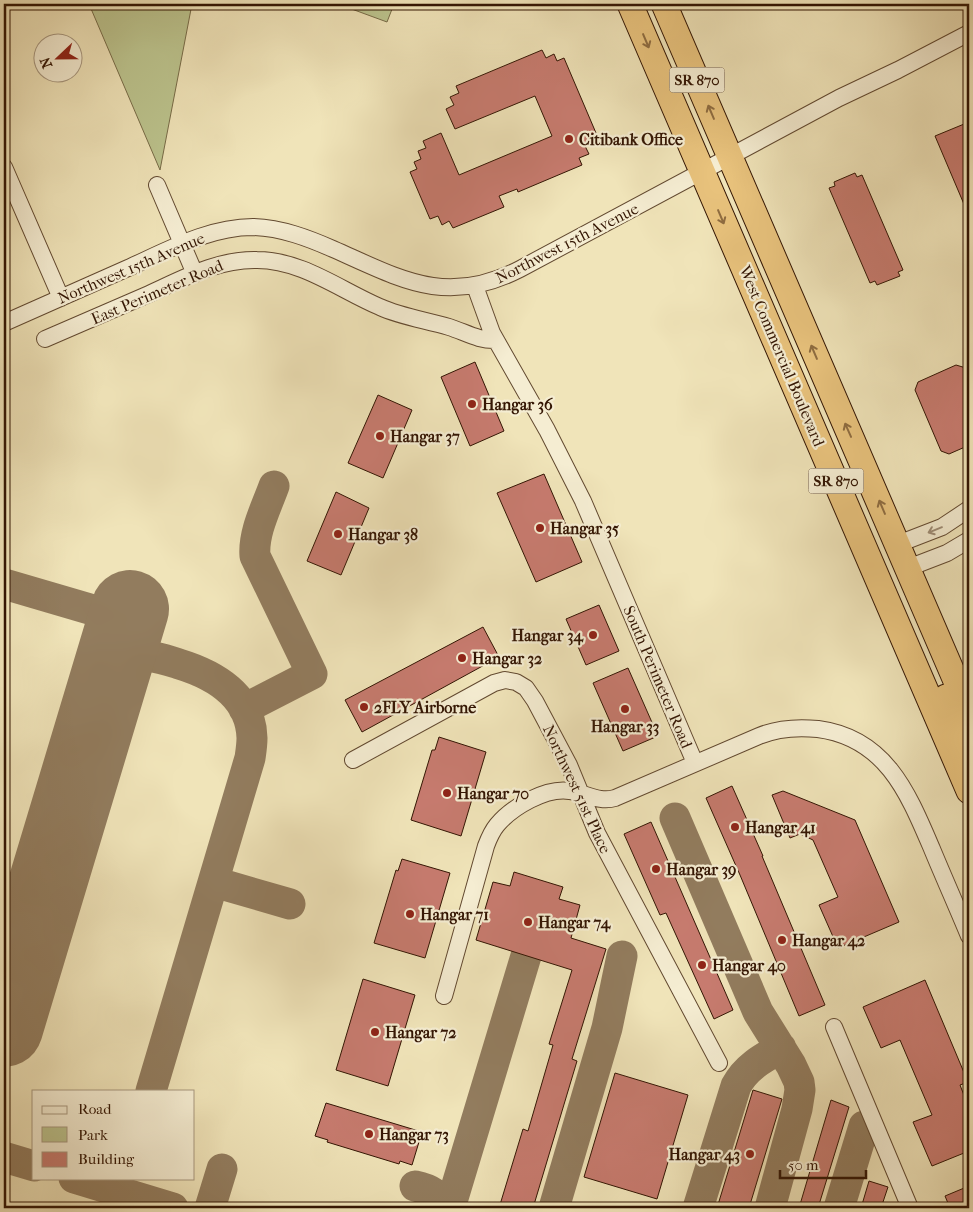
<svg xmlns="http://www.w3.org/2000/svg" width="973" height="1212" font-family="'IM FELL French Canon',serif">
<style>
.green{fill:#bcc48e;stroke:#786c48}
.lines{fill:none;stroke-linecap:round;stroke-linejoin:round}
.taxiway{stroke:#927c5e;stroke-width:31}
.runway{stroke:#927c5e;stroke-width:78}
.building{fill:#c77b6f;stroke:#331503}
.minor-casing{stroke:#624930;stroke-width:18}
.highway-casing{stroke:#331503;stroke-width:27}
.minor{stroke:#f5edd2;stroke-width:16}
.highway{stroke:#e8c27c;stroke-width:25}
.oneway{stroke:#8e6c40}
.oneway2{stroke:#9e8c75}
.poi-dot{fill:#8f2418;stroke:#f5edd2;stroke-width:2}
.labels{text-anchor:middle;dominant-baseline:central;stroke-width:4.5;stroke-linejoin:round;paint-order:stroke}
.shield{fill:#f5edd2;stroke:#6d5641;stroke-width:1}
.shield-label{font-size:15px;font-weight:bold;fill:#331503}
.poi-label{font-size:16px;font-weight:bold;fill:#331503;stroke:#f5edd2;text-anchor:start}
.street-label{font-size:16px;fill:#331503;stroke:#f5edd2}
</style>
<rect width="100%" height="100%" fill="#f0e4b9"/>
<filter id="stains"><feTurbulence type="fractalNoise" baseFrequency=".004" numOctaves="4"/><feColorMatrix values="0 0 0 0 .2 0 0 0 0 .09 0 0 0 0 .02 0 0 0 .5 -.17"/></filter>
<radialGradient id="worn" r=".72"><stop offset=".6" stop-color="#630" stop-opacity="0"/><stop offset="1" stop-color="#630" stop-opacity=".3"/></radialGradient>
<path class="green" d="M89,4H192L160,170Z
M338,4H394L387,22Z"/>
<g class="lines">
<path class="taxiway" d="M4,584L127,620
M107,686C116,676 125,663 138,658C151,654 167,660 179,664C215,675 251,696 252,738C252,745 251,751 250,758L151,1091
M244,709L312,674L255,556C253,533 266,508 274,486
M675,818L758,1012L791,1065L799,1082L800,1090L797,1109L770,1208
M214,882L290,904
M4,1157L34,1166
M74,1178L173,1208
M415,1186C429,1189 440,1194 445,1208
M210,1208L222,1169
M450,1208L526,956
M554,1208L607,1028L622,956
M698,1208L736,1086C746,1067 763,1058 781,1048
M839,1208L864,1126"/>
<path class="runway" d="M4,1028L130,609"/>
</g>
<path class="building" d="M542,50L546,58L554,54L557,61L564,58L596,133L589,136L592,143L585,146L589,154L579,158L582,165L518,192L517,189L499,196L504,207L453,228L449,221L442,225L438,216L430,219L410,172L417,169L414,162L421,159L418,151L426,148L423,141L441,133L459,175L552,136L535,96L455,129L446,109L454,105L450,97L459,93L456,86Z
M969,122V216L935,136Z
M855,173L857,177L862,175L903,270L898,272L900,276L877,285L875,281L870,283L829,188L835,186L834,182Z
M475,362L504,431L470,446L441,377Z
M956,365L966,368L969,376V435L965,447L949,454L941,451L915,390L918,382Z
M378,395L412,410L383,478L348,463Z
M544,474L582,562L536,582L497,493Z
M336,492L369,508L341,575L307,561Z
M599,605L619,651L586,665L566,619Z
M483,627L499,657L362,732L345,700Z
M628,668L658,736L623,751L593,683Z
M439,737L486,752L461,836L411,820L432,750H435Z
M732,786L763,856H762L825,1005L799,1016L740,875L706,798Z
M783,791L855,820L899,922L838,948L819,905L838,897L813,840L800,834L790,838L772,795Z
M651,822L733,1010L714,1019L666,913L660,915L624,834Z
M402,859L450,873L425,958L374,943L396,870L398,871Z
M514,872L563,887L559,899L580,905L571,938L606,949L572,1059L577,1061L533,1208H499L523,1129L528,1131L553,1045L549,1044L572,970L476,940L493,882L510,886Z
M363,979L415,995L388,1086L336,1070Z
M925,980L968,1082L960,1085L969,1108V1151L932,1166L913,1122L932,1115L900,1040L881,1048L863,1007Z
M615,1073L688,1095L657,1199L584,1177Z
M753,1090L782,1099L749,1208H717Z
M831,1100L849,1107L818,1208H799Z
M326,1103L422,1132L412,1165L400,1161L399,1164L327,1142L328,1140L315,1136Z
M869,1181L888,1187L881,1208H861Z
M969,1186V1208H950L945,1196Z"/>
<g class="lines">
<g class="minor-casing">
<path id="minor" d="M4,167L61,298
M157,185L195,274
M475,286L492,333L547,430L583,501L695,763
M4,323C45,305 87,286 128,268C168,250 209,227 253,227C282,228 308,238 333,249C401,279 446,307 520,269L839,98L898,70L969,33
M45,339C80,324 115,309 149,294C184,278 218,259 257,260C302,260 340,290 380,307C402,317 426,320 449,327C465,332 479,341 496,340
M898,544L942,527L969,509
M908,568L947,553L969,540
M353,760L494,683L505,680L516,682L526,688L535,701L569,765L597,833L719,1063
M444,996L486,846C489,838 492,831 497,825C512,807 546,787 570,791C586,793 599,803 615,798L759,736C778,728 798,727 818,729C886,738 908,793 932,849C944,878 957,907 969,936
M834,1027L910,1208"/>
</g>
<g class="highway-casing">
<path id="highway" d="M630,4L969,791
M664,4L969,711
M946,697L953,712L969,736"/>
</g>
<use href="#minor" class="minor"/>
<use href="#highway" class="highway"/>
</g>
<defs><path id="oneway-shaft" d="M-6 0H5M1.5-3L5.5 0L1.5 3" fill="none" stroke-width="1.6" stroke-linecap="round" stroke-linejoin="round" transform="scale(1.25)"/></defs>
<g class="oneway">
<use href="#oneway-shaft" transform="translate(646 41) rotate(67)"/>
<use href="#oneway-shaft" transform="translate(711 112) rotate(-113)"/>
<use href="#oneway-shaft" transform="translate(721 217) rotate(67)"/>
<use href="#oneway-shaft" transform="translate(814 352) rotate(-113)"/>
<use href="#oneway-shaft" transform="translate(848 430) rotate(-114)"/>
<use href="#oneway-shaft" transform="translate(882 507) rotate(-113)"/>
</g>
<use class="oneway2" href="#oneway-shaft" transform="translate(935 530) rotate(158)"/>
<g class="poi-dot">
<circle cx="569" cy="139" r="5"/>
<circle cx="472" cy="404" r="5"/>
<circle cx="380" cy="436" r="5"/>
<circle cx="540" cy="528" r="5"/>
<circle cx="338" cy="534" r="5"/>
<circle cx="593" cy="635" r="5"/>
<circle cx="462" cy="658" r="5"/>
<circle cx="364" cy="707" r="5"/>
<circle cx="625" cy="709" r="5"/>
<circle cx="447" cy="793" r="5"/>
<circle cx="735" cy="827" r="5"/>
<circle cx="656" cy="869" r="5"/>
<circle cx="410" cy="914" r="5"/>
<circle cx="528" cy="922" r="5"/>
<circle cx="782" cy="940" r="5"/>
<circle cx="702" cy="965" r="5"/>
<circle cx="375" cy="1032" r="5"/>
<circle cx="369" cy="1134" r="5"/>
<circle cx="750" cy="1154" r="5"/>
</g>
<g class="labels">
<g class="shield">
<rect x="669.5" y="67.5" width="55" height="25" rx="4"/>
<rect x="808.5" y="468.5" width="55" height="25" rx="4"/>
</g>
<g class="shield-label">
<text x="697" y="80">SR 870</text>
<text x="836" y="481">SR 870</text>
</g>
<g class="poi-label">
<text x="579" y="139">Citibank Office</text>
<text x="482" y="404">Hangar 36</text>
<text x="390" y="436">Hangar 37</text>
<text x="550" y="528">Hangar 35</text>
<text x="348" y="534">Hangar 38</text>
<text x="583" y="635" text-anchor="end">Hangar 34</text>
<text x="472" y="658">Hangar 32</text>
<text x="374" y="707">2FLY Airborne</text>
<text x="625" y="726" text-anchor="middle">Hangar 33</text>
<text x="457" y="793">Hangar 70</text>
<text x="745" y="827">Hangar 41</text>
<text x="666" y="869">Hangar 39</text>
<text x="420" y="914">Hangar 71</text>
<text x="538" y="922">Hangar 74</text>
<text x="792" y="940">Hangar 42</text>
<text x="712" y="965">Hangar 40</text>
<text x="385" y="1032">Hangar 72</text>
<text x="379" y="1134">Hangar 73</text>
<text x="740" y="1154" text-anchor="end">Hangar 43</text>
</g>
<g class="street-label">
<text transform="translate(567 243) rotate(-27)">Northwest 15th Avenue</text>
<text transform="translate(131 268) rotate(-23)">Northwest 15th Avenue</text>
<text transform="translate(157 292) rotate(-23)">East Perimeter Road</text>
<text transform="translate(782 356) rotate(67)">West Commercial Boulevard</text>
<text transform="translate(658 677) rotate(67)">South Perimeter Road</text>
<text transform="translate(577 789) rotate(65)">Northwest 51st Place</text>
</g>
</g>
<rect width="973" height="1212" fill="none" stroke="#f0e4b9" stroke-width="20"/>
<rect x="5" y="5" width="963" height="1202" fill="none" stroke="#331503" stroke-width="2.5"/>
<rect x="10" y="10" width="953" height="1192" fill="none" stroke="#331503"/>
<rect x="32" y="1090" width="162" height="90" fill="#f5edd2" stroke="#a7977f"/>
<rect x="42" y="1106" width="25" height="8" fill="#f5edd2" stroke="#a7977f"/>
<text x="78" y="1114" font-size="15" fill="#331503">Road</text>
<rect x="42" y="1127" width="25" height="15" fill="#bcc48e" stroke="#a7977f"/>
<text x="78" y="1140" font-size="15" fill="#331503">Park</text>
<rect x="42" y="1152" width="25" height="15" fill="#c77b6f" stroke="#a7977f"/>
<text x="78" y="1164" font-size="15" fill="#331503">Building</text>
<g transform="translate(58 58) rotate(248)"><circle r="24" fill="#f5edd2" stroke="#a7977f"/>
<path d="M0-4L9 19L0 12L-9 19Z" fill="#8f2418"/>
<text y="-8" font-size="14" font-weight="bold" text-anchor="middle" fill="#331503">N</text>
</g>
<path d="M780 1170v8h86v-8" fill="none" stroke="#331503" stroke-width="2.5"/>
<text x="788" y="1170" font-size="15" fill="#331503" stroke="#f5edd2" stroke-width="4" paint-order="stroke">50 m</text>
<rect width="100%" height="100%" filter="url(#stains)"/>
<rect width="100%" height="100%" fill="url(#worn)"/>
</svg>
